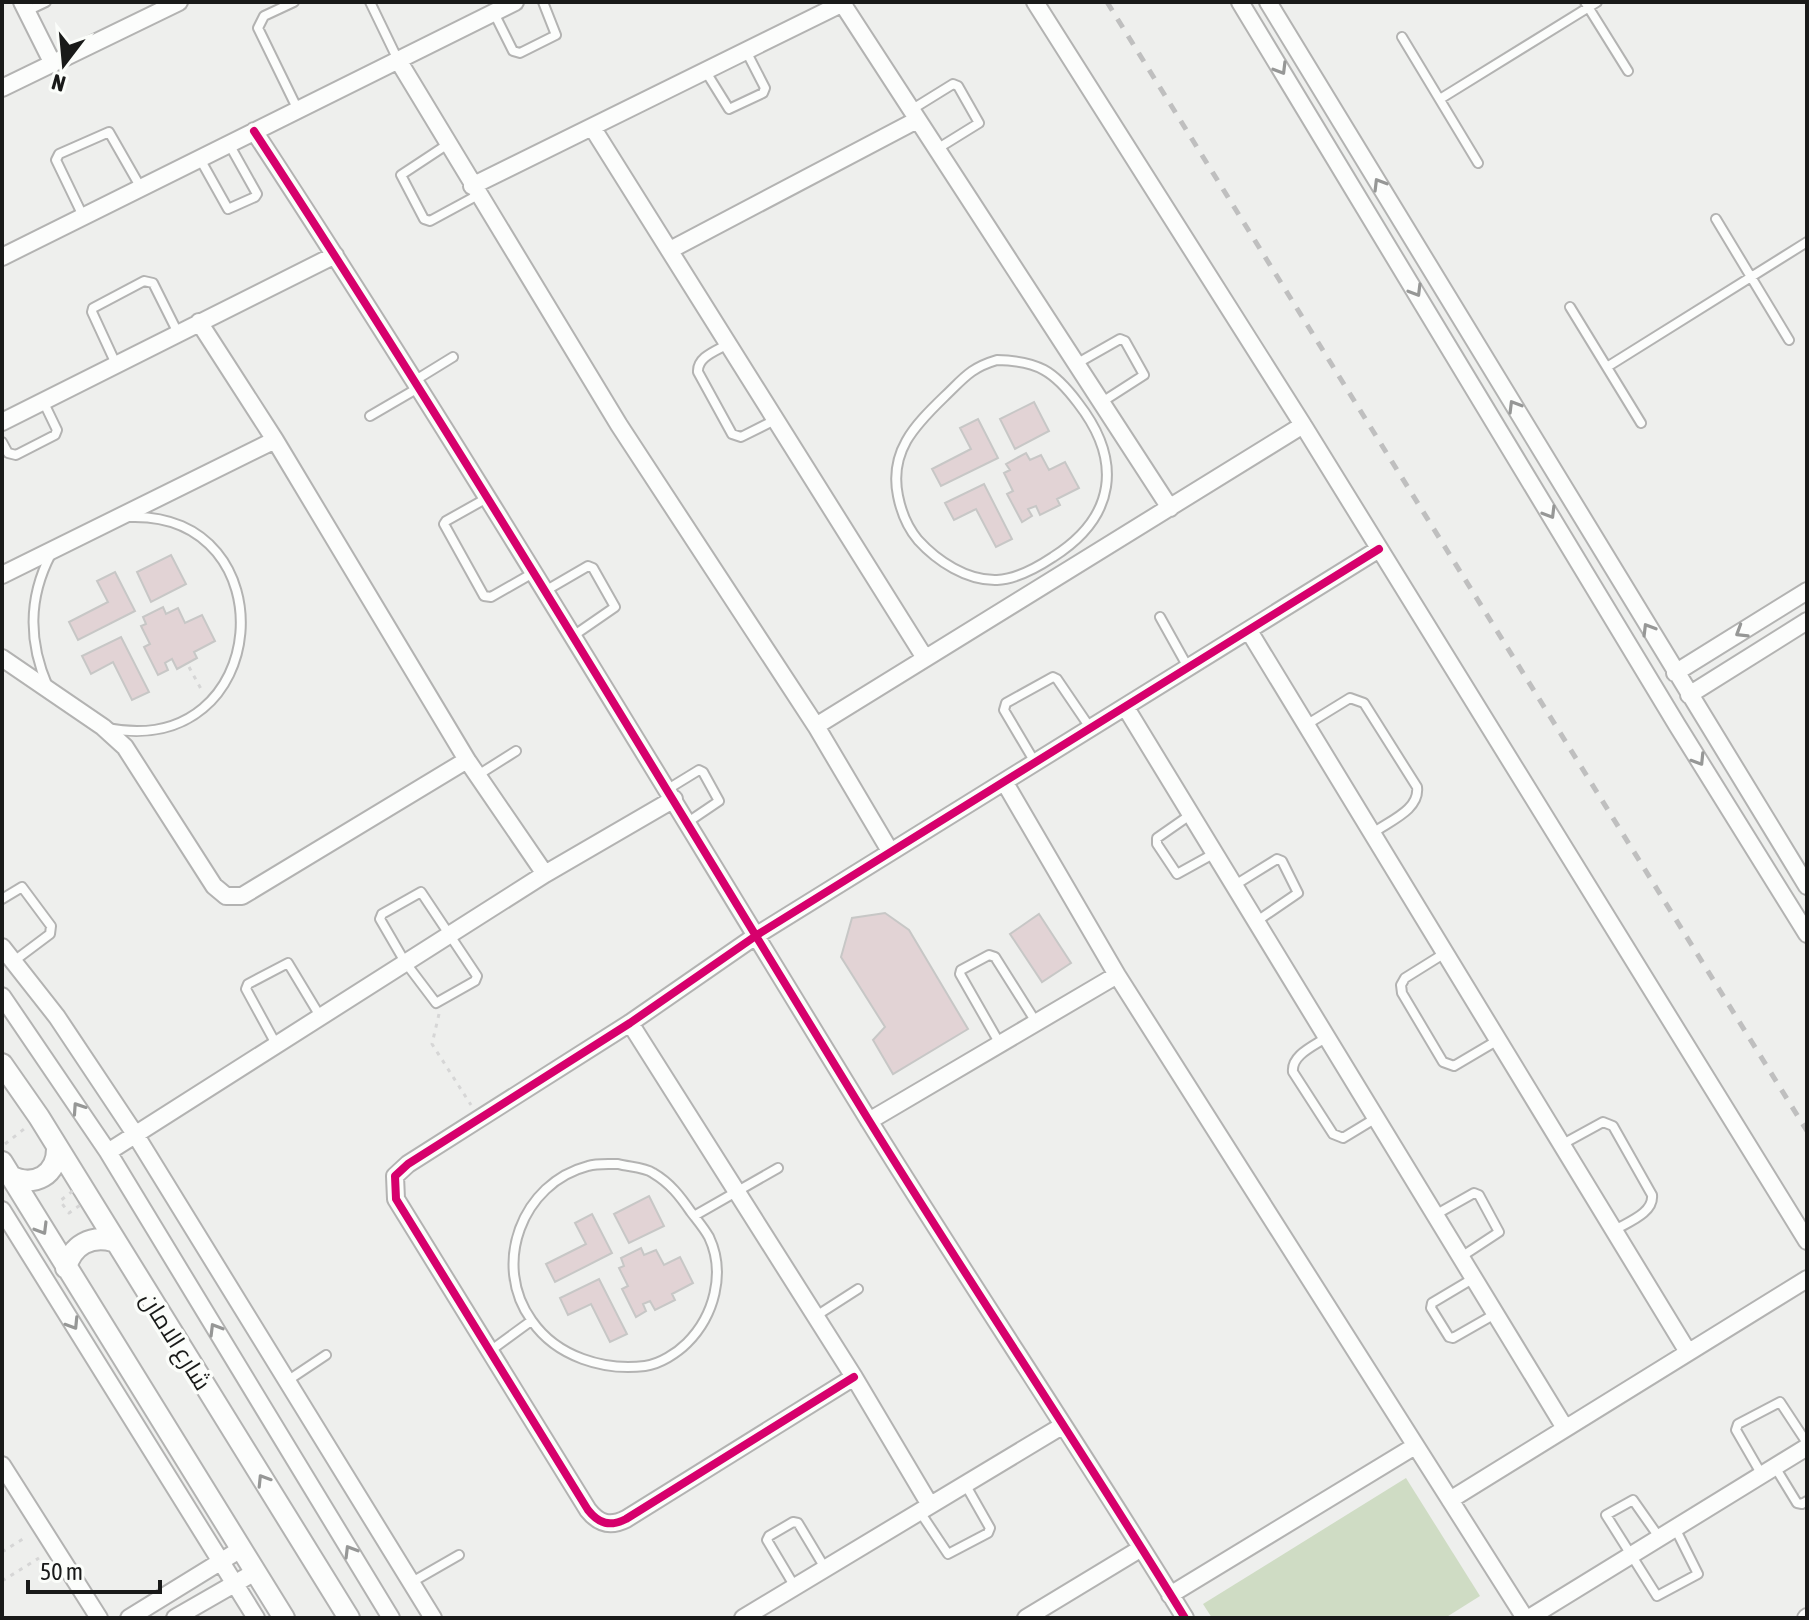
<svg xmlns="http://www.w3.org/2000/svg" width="1809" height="1620" font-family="'Asap Condensed',Cairo,sans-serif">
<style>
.green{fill:#cfdcc4}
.building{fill:#e2d3d5;stroke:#c7c7c6;stroke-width:2}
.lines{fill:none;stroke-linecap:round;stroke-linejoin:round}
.service-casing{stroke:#b3b3b2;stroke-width:12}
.minor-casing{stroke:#b3b3b2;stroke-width:20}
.tertiary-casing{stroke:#b3b3b2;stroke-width:24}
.path{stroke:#d6d6d6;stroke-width:3;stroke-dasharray:4 6;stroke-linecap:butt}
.service{stroke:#fcfdfc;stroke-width:8}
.minor{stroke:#fcfdfc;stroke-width:16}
.tertiary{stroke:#fcfdfc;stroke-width:20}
.rail{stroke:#bfbfbf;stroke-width:5;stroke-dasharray:10 10;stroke-linecap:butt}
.cycleway-casing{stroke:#fbfdfa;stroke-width:13}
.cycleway{stroke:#d6006c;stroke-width:8}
.oneway{stroke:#969796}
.labels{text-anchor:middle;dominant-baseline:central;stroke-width:7;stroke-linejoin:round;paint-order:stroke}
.street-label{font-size:24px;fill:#191a19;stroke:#fbfdfa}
</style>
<rect width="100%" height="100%" fill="#eeefed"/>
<path class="green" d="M1406,1478L1480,1596L1445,1618H1212L1203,1604Z"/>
<path class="building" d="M1034,402L1049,431L1015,449L1000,419Z
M978,419L998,458L941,486L932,469L971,449L960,428Z
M1026,453L1030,460L1041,455L1049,470L1065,462L1079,488L1057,499L1060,505L1040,515L1036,506L1028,509L1032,516L1022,522L1007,494L1013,491L1004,473L1010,470L1006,464Z
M984,484L1012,539L996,547L976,509L954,520L945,503Z
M171,555L186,584L151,602L137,572Z
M115,572L135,611L78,640L69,622L108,602L97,581Z
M163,607L166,614L178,608L185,623L202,615L215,641L194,652L197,658L177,669L172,659L165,663L168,670L158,675L144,647L150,644L141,626L146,624L143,617Z
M121,637L149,692L132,700L113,662L91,674L82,656Z
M885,913L909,930L968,1029L893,1074L873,1040L885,1027L841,957L852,918Z
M1039,914L1071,963L1042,982L1010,934Z
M649,1196L664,1226L629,1243L614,1214Z
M592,1214L612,1253L555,1282L546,1264L586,1244L575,1223Z
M641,1248L644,1255L656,1250L664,1265L680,1257L693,1283L672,1294L675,1300L655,1310L650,1301L643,1304L646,1311L636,1317L622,1289L628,1286L619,1268L624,1266L621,1258Z
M599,1279L627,1334L610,1342L591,1304L568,1315L560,1298Z"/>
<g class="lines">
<g class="service-casing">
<path id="service" d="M294,2L264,16L258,28L298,110
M370,2L398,60
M1585,2L1628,71
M27,11L46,2
M494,13L513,51L520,53L556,35L543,2
M1402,37L1478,163
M706,72L729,109L763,93L765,88L746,51
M1440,99L1597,2
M911,110L953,84L958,86L979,123L937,149
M448,144L401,175L424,219L430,221L478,195
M200,159L228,209L255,197L257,194L229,144
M83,216L56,160L59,154L109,132L141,188
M1716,219L1789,340
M1570,307L1641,423
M728,344C716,351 697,357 698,372L732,434L741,437L775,420
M997,360C1038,361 1054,371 1078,403C1123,461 1116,517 1053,557C1038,567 1016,579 997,580C967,581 937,561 918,540C908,528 901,511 898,496C889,452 914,426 944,397C964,378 970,368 997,360Z
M116,364L92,312L93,308L144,281L153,283L178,333
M1076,364L1120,339L1125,341L1144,375L1102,402
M1607,367L1807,242
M414,381L453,357
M370,416L418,388
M2,442L8,453L16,455L55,435L57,430L43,401
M487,498L446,521L444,524L484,596L491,597L533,573
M545,591L588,566L593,568L615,607L573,636
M1160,617L1189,669
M48,687C28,641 28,598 51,554
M1306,725L1350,698L1364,703L1417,787C1420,810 1389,821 1373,833
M107,728C273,761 289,512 130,517
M1036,764L1004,710L1006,703L1053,677L1057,679L1091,729
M478,775L516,751
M668,789L699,770L703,772L719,801L688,822
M1190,815L1157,838V844L1177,874L1215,853
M1235,885L1277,859L1282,861L1298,893L1257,921
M421,892L477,976L475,981L436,1003L405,962L380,919L382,914Z
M2,899L22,887L51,926L50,934L14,961
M1445,953L1405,978L1401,985L1402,993L1443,1062L1454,1066L1498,1040
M1327,1037C1314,1046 1291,1055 1293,1072L1333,1134L1343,1138L1376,1118
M276,1044L246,989L248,984L288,963L320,1016
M1000,1044L960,974L961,970L989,955L995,957L1036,1022
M1561,1145L1603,1122L1613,1126L1652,1195C1654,1213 1628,1222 1615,1230
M618,1164C629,1167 644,1167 653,1173C670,1183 680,1196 691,1212C697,1220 704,1228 709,1237C726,1273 714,1316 687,1343C677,1353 660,1364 645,1366C604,1371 557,1357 532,1321C491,1265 522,1183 588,1166C597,1163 609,1164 618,1164Z
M1435,1215L1474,1193L1479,1195L1499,1232L1461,1257
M694,1216L778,1168
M1474,1278L1432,1303L1431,1308L1449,1337L1453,1338L1495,1314
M816,1316L858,1289
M490,1351L531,1321
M287,1381L326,1355
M1775,1467L1797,1503L1802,1504L1807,1501
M1762,1475L1736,1430L1738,1424L1780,1402L1807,1443
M920,1512L948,1554L988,1533L990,1528L965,1484
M1659,1537L1633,1500L1606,1515L1657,1596L1698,1574L1675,1528
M412,1582L459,1555
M795,1587L767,1540L769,1536L793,1522L798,1523L825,1568"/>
</g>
<g class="minor-casing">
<path id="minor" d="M22,2L53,64
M1035,2L1303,425L1807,1241
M1240,2L1677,725L1807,934
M1268,2L1807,886
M842,3L1170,508
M398,60L619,425L816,726L890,851
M2,88L179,2
M592,127L925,658
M254,131C467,456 665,789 868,1119C972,1287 1082,1450 1185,1618
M472,186L845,2
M670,250L917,120
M2,257L515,2
M199,322L275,440L467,760L545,874
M2,422L335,255
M2,575L275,440
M1249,631L1688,1352
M2,658L103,727L125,747L214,886L226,896H242L467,760
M1675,673L1807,591
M1689,695L1807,621
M1126,708L1565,1428
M816,726L1303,425
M1005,783L1117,975L1525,1618
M2,947L57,1017L135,1134L433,1618
M2,996L108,1152L391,1618
M630,1023L854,1377L930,1505
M869,1121L1117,975
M108,1152L545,874L674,799
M2,1210L256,1618
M854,1377L626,1519C610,1527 599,1524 588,1510L396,1199L395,1176L408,1164L630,1023L757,935L1379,549
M2,1465L99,1618
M1450,1500L1807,1279
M1170,1595L1415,1446
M129,1618L241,1549
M175,1618L255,1572
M743,1618L1062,1426
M1026,1618L1140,1549
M1529,1618L1807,1447
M1806,1618L1807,1617"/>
</g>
<g class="tertiary-casing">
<path id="tertiary" d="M2,1064L39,1117L349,1618
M2,1162L284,1618
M10,1176C34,1188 58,1175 57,1147
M66,1268C72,1245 91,1235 113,1241"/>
</g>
<path class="path" d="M189,667L201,689
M439,1014L432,1044L471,1105
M5,1144L24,1129
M74,1190L83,1203L69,1213L60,1201Z
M2,1552L26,1537
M2,1581L39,1558"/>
<use href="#service" class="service"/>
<use href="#minor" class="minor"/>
<use href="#tertiary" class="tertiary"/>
<path class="rail" d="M1107,2L1807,1131"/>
<g class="cycleway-casing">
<path id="cycleway" d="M254,131C467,456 665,789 868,1119C972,1287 1082,1450 1185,1618
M854,1377L626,1519C610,1527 599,1524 588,1510L396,1199L395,1176L408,1164L630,1023L757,935L1379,549"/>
</g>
<use href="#cycleway" class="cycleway"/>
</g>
<defs><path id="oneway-chevron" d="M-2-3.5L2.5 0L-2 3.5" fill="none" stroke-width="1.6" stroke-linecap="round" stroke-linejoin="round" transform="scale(2)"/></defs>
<g class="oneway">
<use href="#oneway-chevron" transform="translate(1281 69) rotate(59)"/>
<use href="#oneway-chevron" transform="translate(1379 184) rotate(-121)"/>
<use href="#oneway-chevron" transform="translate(1416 291) rotate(59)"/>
<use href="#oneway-chevron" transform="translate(1514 406) rotate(-121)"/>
<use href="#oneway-chevron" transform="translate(1550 513) rotate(59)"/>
<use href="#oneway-chevron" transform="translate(1648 629) rotate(-121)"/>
<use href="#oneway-chevron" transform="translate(1741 632) rotate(148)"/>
<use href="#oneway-chevron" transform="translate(1699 760) rotate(58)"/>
<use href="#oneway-chevron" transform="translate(78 1108) rotate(-124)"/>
<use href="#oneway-chevron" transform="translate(42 1229) rotate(59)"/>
<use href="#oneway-chevron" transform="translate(73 1324) rotate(58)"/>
<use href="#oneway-chevron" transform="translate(215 1329) rotate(-121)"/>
<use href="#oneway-chevron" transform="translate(263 1480) rotate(-122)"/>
<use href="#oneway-chevron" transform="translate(350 1551) rotate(-121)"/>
</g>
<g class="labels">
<g class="street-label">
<text transform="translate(176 1341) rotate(58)">شارع الامان</text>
</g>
</g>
<rect width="1809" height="1620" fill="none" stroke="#191a19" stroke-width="8"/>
<g transform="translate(64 64) rotate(196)" stroke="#fbfdfa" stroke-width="6" paint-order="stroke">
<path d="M0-6L14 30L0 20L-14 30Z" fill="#191a19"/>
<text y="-12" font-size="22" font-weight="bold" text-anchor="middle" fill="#191a19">N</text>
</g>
<path d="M28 1580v12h132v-12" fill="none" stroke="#191a19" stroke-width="4"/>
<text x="40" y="1580" font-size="24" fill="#191a19" stroke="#fbfdfa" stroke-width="6" paint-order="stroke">50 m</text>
</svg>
